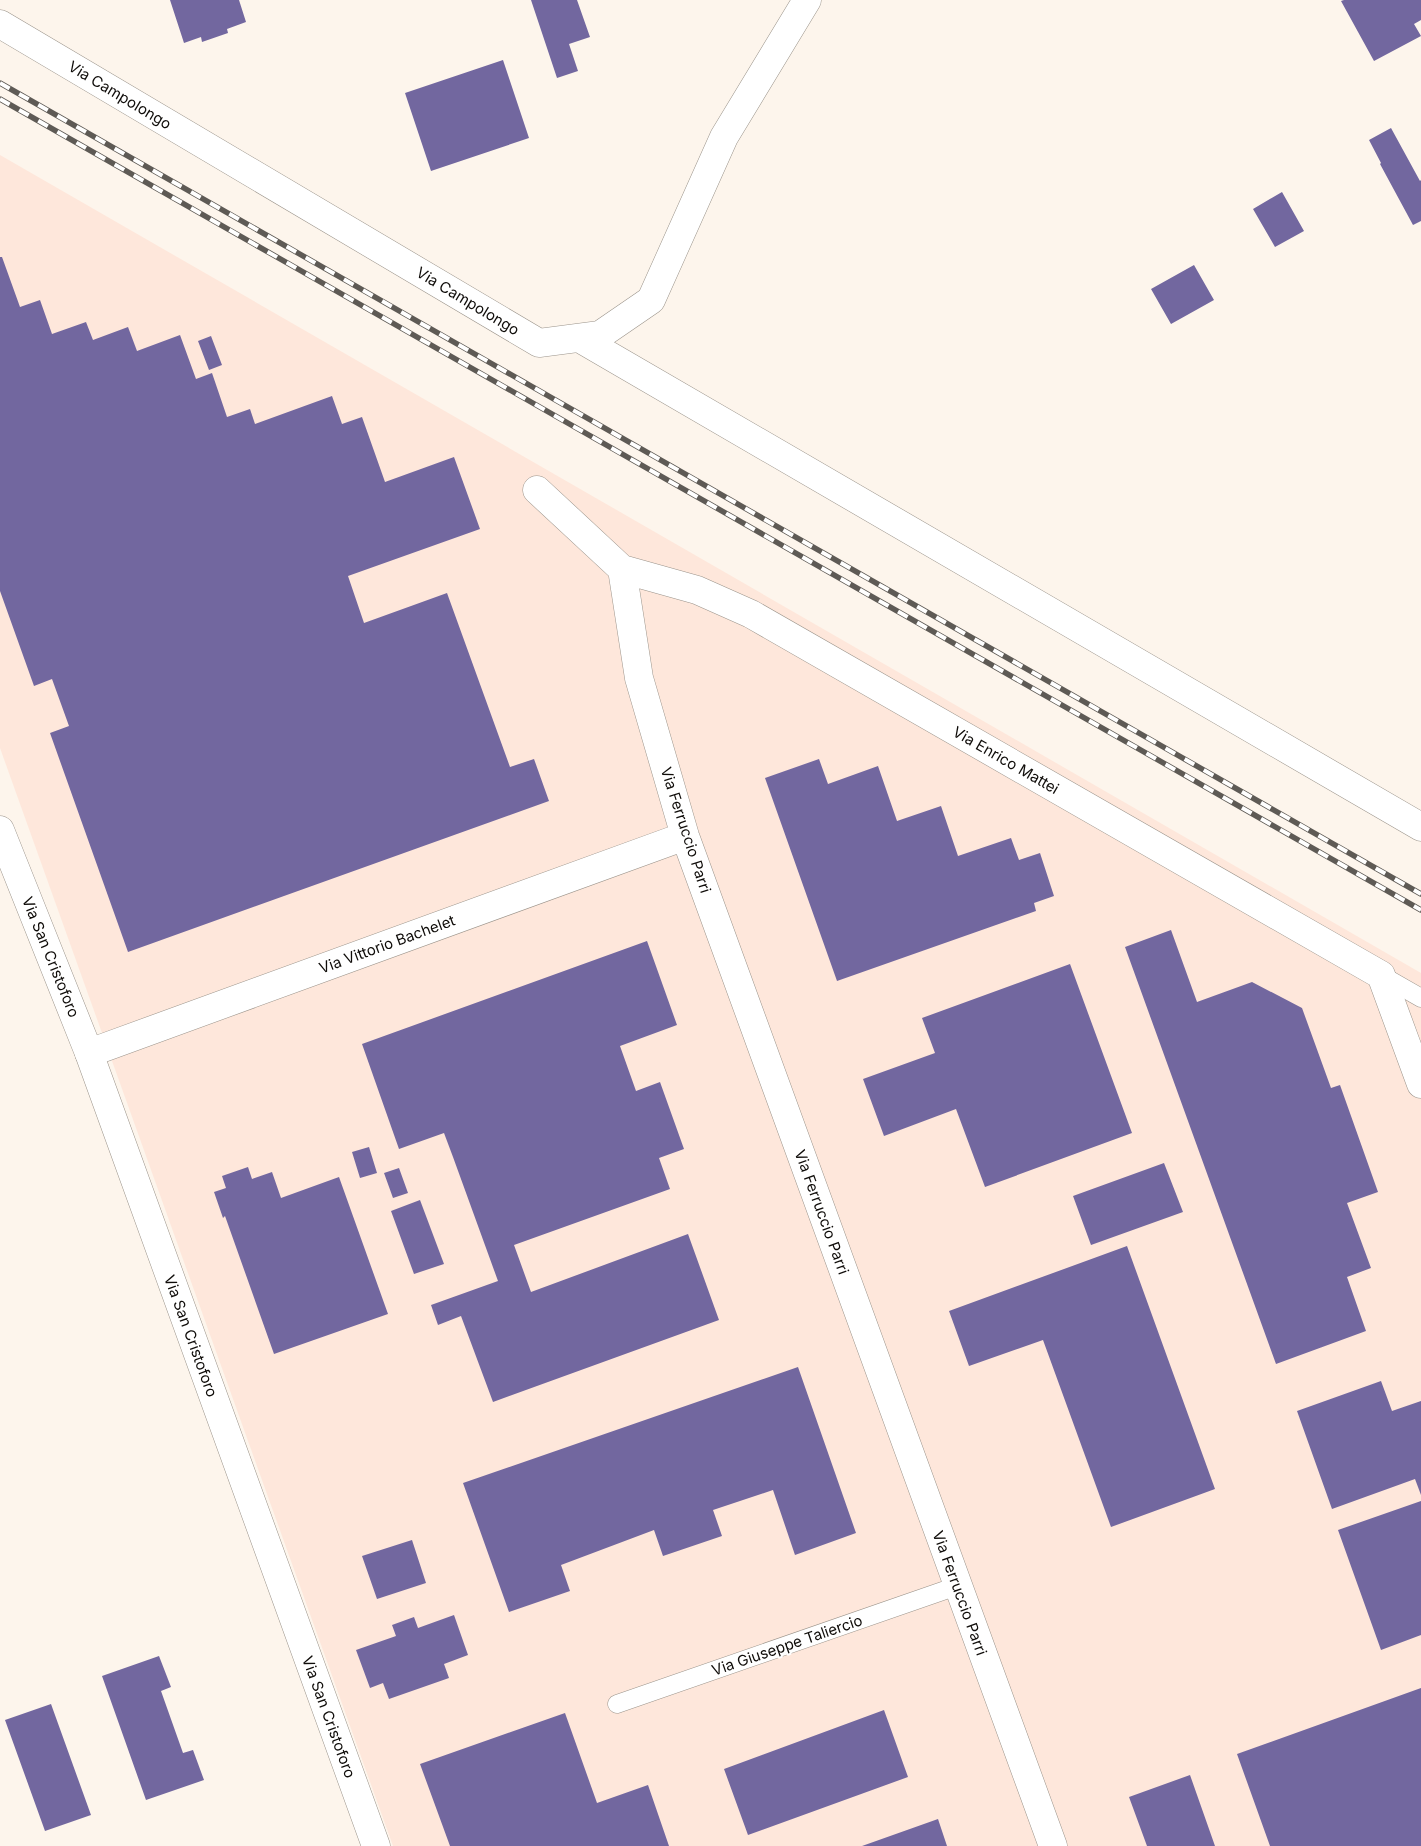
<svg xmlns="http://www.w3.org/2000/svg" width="1421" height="1846" font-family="Inter,sans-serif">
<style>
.industrial{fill:#fee7db}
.building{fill:#72679f}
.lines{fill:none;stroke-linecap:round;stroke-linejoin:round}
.lane-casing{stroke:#9b948b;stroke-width:19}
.street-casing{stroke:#9b948b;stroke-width:29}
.secondary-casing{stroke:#9b948b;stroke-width:29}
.lane{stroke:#fff;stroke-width:18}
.street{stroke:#fff;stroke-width:28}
.secondary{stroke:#fff;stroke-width:28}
.rail-casing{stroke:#5e5a55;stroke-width:5.5}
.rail{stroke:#fff;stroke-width:4;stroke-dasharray:11;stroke-linecap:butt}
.labels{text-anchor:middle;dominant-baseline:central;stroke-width:4;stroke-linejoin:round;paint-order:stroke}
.street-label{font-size:15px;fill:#0f0c09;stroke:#fff}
</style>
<rect width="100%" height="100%" fill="#fdf5ec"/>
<path class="industrial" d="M0,155L1421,973V1846H393L0,748Z"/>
<path class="building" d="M170,0H239L246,22L227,29L228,33L202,42L201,37L184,43Z
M531,0H577L590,37L569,44L578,71L557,78Z
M1344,0H1421V20L1414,24L1421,36L1374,61L1341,1Z
M503,60L529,138L431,171L405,93Z
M1391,128L1420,181L1421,180V221L1413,225L1380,164L1381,163L1369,140Z
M1282,192L1304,231L1275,247L1253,209Z
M0,257H2L20,307L40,300L52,334L86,322L93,340L128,327L137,351L180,335L196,379L212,373L227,417L250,409L255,424L332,396L342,424L362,417L385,482L454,457L480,529L348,576L364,623L447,593L510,767L534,759L549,801L128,952L50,733L69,726L52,679L34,686L0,591Z
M1194,265L1214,300L1171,324L1151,289Z
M211,336L222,365L209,370L198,341Z
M819,759L828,784L878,766L897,821L941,806L958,856L1011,838L1019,860L1040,853L1054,896L1034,903L1036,911L837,981L765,778Z
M1171,930L1197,1002L1252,982L1302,1008L1331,1088L1340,1085L1378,1192L1347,1203L1371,1268L1347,1277L1366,1331L1276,1364L1125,947Z
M647,941L677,1025L620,1046L636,1091L660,1082L684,1149L659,1158L670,1189L514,1245L531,1292L688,1234L719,1320L493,1402L461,1316L438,1325L431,1305L498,1281L453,1157L444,1133L399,1149L362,1044Z
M1070,964L1132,1133L985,1187L956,1109L884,1136L863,1079L935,1053L922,1018Z
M369,1147L377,1173L360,1178L352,1152Z
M1164,1163L1183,1212L1091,1245L1073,1196Z
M248,1167L252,1179L272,1172L281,1198L339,1177L388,1314L274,1354L225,1216L223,1218L214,1192L226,1188L222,1176Z
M399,1168L408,1193L393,1198L384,1173Z
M420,1200L444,1264L414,1274L391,1211Z
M1127,1246L1215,1489L1111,1527L1043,1340L969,1366L949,1311Z
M798,1367L856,1533L795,1555L773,1490L713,1510L722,1536L663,1556L654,1530L561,1565L570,1591L509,1612L463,1483Z
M1381,1381L1392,1411L1421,1401V1495L1415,1479L1332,1509L1297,1411Z
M1421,1501V1635L1381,1650L1338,1530Z
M412,1540L426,1583L377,1599L362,1556Z
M454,1615L468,1655L444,1664L449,1678L389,1699L383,1683L370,1688L356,1650L396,1636L392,1625L414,1617L418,1628Z
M159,1656L171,1687L161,1691L183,1753L193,1750L204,1780L146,1800L102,1676Z
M1421,1688V1846H1270L1237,1754Z
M51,1704L91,1815L45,1831L5,1720Z
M884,1710L908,1777L748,1835L724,1769Z
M565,1713L597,1803L648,1785L669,1846H450L420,1764Z
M1190,1775L1215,1846H1147L1129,1797Z
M938,1819L947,1846H862Z"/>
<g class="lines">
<g class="lane-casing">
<path id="lane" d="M1381,975L1421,998
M617,1704L957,1586"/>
</g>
<g class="street-casing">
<path id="street" d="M0,24L539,343L600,335L651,300L724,137L807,0
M579,338L1421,827
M537,490L622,569L697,590L751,614L1381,975L1421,1084
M622,569L639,678L685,836L1053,1846
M89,1053L685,836"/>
</g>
<g class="secondary-casing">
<path id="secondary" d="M0,830L89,1053L376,1846"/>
</g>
<use href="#lane" class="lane"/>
<use href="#street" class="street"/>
<use href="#secondary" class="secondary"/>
<g class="rail-casing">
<path id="rail" d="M0,83L1421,894
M0,99L1421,910"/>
</g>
<use href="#rail" class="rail"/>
</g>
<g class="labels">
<g class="street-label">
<text transform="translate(120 95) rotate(31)">Via Campolongo</text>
<text transform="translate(468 301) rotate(31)">Via Campolongo</text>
<text transform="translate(1006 760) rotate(30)">Via Enrico Mattei</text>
<text transform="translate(686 830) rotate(72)">Via Ferruccio Parri</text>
<text transform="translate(387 944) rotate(-20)">Via Vittorio Bachelet</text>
<text transform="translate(51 957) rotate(68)">Via San Cristoforo</text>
<text transform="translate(822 1212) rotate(70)">Via Ferruccio Parri</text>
<text transform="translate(191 1336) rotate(70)">Via San Cristoforo</text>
<text transform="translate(960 1593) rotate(70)">Via Ferruccio Parri</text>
<text transform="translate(787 1645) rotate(-19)">Via Giuseppe Taliercio</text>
<text transform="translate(329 1717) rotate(70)">Via San Cristoforo</text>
</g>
</g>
</svg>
